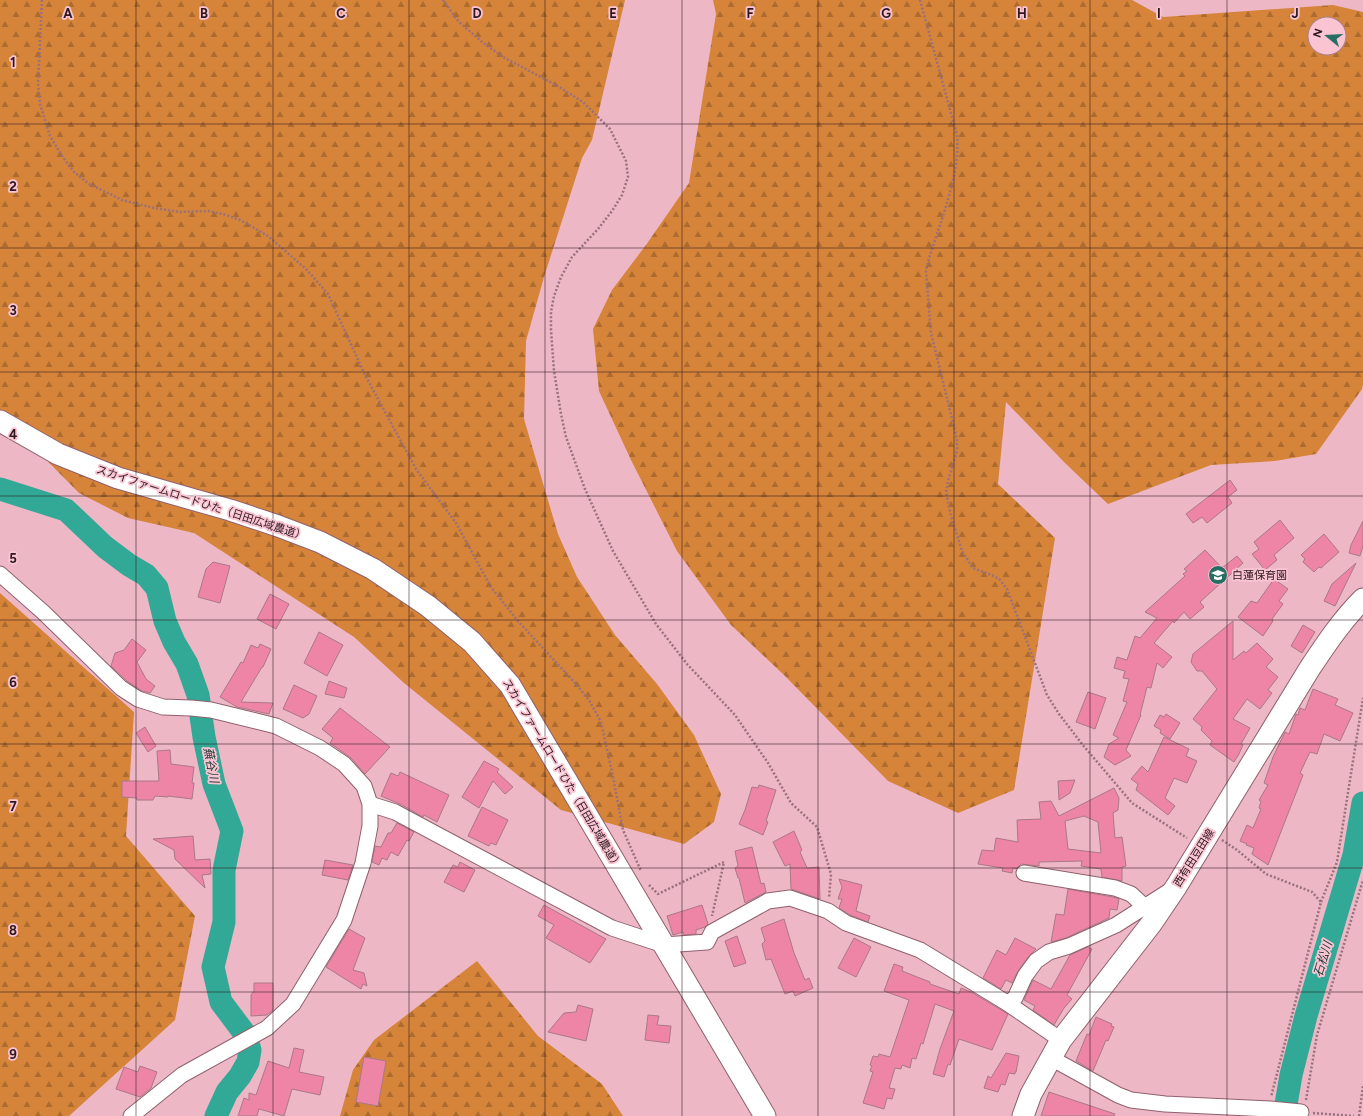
<svg xmlns="http://www.w3.org/2000/svg" width="1363" height="1116" font-family="Figtree,'Noto Sans JP',sans-serif">
<style>
.forest{fill:url(#forest-firs);fill-rule:evenodd}
.lines{fill:none;stroke-linecap:round;stroke-linejoin:round}
.river{stroke:#32a996;stroke-width:23}
.building{fill:#ee85a7;stroke:#aa7887;fill-rule:evenodd}
.street-casing{stroke:#90606e;stroke-width:17}
.secondary-casing{stroke:#90606e;stroke-width:23}
.path{stroke:#98717c;stroke-width:2.5;stroke-dasharray:2 2;stroke-linecap:butt}
.street{stroke:#fff;stroke-width:15}
.secondary{stroke:#fff;stroke-width:21}
.grid{fill:none;stroke:#2c181e;stroke-width:1;stroke-opacity:0.55}
.labels{text-anchor:middle;dominant-baseline:central;stroke-width:3.5;stroke-linejoin:round;paint-order:stroke}
.street-label{font-size:11px;fill:#2c181e;stroke:#fac4d3}
.poi-label{font-size:11px;fill:#2c181e;stroke:#fac4d3;text-anchor:start}
.water-label{font-size:12px;font-style:italic;fill:#253f3a;stroke:#fac4d3}
.grid-label{font-size:13px;text-anchor:middle;font-weight:bold;fill:#2c181e;stroke:#fac4d3;stroke-width:3.5;stroke-linejoin:round;paint-order:stroke}
</style>
<defs>
<pattern id="forest-firs" width="22" height="20" patternUnits="userSpaceOnUse"><rect width="22" height="20" fill="#d58439"/><path d="M5 1l3.5 6h-7zM16 11l3.5 6h-7z" fill="#ad6b2f"/></pattern>
</defs>
<rect width="100%" height="100%" fill="#edb7c6"/>
<path class="forest" d="M0,0H625L592,140L582,158L544,277L526,341L524,419L558,534L577,577L615,635L657,684L694,735L721,794L714,822L684,844L561,810L404,683L354,637L194,533L128,518L79,493L0,413Z
M713,0H1132L1163,17L1333,5L1363,12V384L1362,389L1316,454L1275,461L1211,465L1108,504L1065,463L1006,402L998,484L1055,538L1014,790L958,813L888,781L785,676L731,625L677,551L631,460L599,391L593,329L612,290L646,245L689,183L716,14ZM1315,24H1339V48H1315Z
M0,593L134,712L126,836L195,916L175,1020L69,1116H0Z
M477,961L538,1036L602,1084L623,1116H340L353,1070L374,1040Z"/>
<g class="lines">
<path class="river" d="M0,489L66,510L105,547L129,565L146,575L157,588L165,621L174,642L187,664L198,695L204,737L214,784L232,831L224,870V922L213,967L221,1002L245,1034L250,1050L248,1062L240,1076L227,1092L216,1116
M1284,1116L1291,1075L1306,1016L1354,855L1363,803"/>
</g>
<path class="building" d="M1230,480L1237,490L1228,497L1232,503L1207,523L1202,517L1193,523L1186,514Z
M1280,520L1294,538L1274,555L1277,560L1265,570L1252,554L1259,549L1254,542Z
M1363,521V546L1360,556L1349,553L1351,545Z
M1324,534L1339,552L1321,568L1319,567L1314,572L1303,562L1305,559L1301,555Z
M1205,550L1222,568L1237,556L1243,563L1200,602L1204,607L1190,619L1184,612L1174,623L1173,621L1154,643L1172,657L1163,668L1157,663L1151,688L1147,687L1140,715H1141L1126,750L1131,756L1115,765L1104,757L1109,744L1119,738L1113,735L1127,702L1123,701L1129,679L1123,678L1125,671L1114,668L1117,657L1127,660L1135,636L1140,638L1157,618L1145,612L1185,576L1183,574L1187,571L1184,569Z
M213,562L230,566L220,603L198,597L206,569Z
M1356,563L1335,606L1324,601L1332,584Z
M1274,579L1288,589L1279,601L1283,604L1272,619L1273,621L1263,636L1238,617L1251,601L1257,603Z
M270,594L289,604L276,629L257,619Z
M1233,621V660L1244,651L1246,653L1257,643L1273,659L1266,667L1278,677L1268,690L1272,693L1260,709L1247,699L1233,719L1250,728L1241,744L1243,745L1239,754L1234,762L1210,745L1212,741L1201,730L1202,727L1193,719L1217,689L1202,671H1197L1191,662L1193,654Z
M1303,625L1315,632L1302,653L1291,646Z
M319,632L343,645L327,676L304,663Z
M132,639L146,650L137,662L146,679L155,686L150,693L142,691L127,681L111,666L115,653L124,650Z
M260,644L271,649L263,667H262L241,702L273,703L269,714L237,707L220,697L241,662L243,663L251,645L258,648Z
M329,681L347,688L344,698L325,694Z
M294,685L317,696L309,714L303,718L283,709Z
M1313,689L1338,699L1335,705L1353,713L1340,741L1324,734L1317,754L1310,752L1300,773L1303,775L1268,865L1252,854L1254,848L1246,845L1247,844L1240,841L1247,825L1253,828L1261,809L1259,808L1261,801L1259,800L1268,785L1264,783L1273,757L1285,732L1289,734L1296,714L1298,715L1300,708L1305,710Z
M1088,692L1106,698L1095,729L1076,722Z
M340,708L390,747L365,774L351,758L330,743L333,738L322,729Z
M1166,714L1180,723L1170,739L1160,733L1161,730L1154,726L1160,715L1164,717Z
M145,727L156,746L148,752L136,733Z
M1164,737L1189,749L1186,756L1197,761L1187,783L1174,778L1165,798L1175,806L1168,815L1136,790L1138,784L1131,779L1142,766L1148,772Z
M170,750L171,764L194,767L192,783H194L192,799L168,796V797L155,796L153,800H137V798L122,797V781H159L157,751Z
M484,761L499,769L497,772L513,787L505,794L493,781L479,808L462,797Z
M400,772L449,795L437,822L424,815L423,817L402,805L381,796L391,773L398,776Z
M1075,780L1070,793L1059,800L1058,781Z
M759,785L776,790L766,821L768,822L763,835L739,824L745,810L752,787L758,788Z
M1114,788L1119,798L1118,810L1113,813L1115,838L1122,837L1126,866L1122,867V881L1102,877L1101,869L1081,866L1082,861L1039,862V866L1021,864L1016,869L1013,868L1012,873L1002,871L1003,868L978,864L982,850L994,851L996,838L1018,842L1017,820L1041,819L1039,802L1051,801L1059,816ZM1084,816L1098,822L1101,853L1068,849L1065,821Z
M482,807L508,820L496,845L491,843L489,846L468,836Z
M397,823L414,832L409,841L407,840L398,856L391,852L387,860L382,858L379,865L372,862L375,846L381,847L388,833H391Z
M794,831L802,850L800,852L807,868L819,867L820,899L791,889L790,864L785,866L773,842Z
M193,836L195,860L210,859L211,874L202,875L205,888L175,859L174,850L153,839Z
M752,847L761,884L764,883L766,892L745,903L739,878H738L735,868L738,866L735,851Z
M325,860L353,865L348,880L322,875Z
M460,862L475,870L464,892L444,882L453,865L458,867Z
M839,879L862,885L856,911L870,916L868,922L850,915L839,908L842,899H838L842,887Z
M1068,889L1113,897L1119,899L1117,910L1110,909L1109,918L1066,938L1051,942L1056,914L1064,915Z
M544,905L606,939L590,963L546,938L554,925L538,916Z
M702,905L708,924L705,927L696,930V934L684,935L683,932L673,935L667,916Z
M784,919L794,953L805,980L809,978L813,988L795,996L793,991L785,994L771,959L766,960L762,944L765,941L761,928Z
M349,929L365,938L353,970L364,973L367,986L363,984L361,989L326,967Z
M737,936L746,963L734,967L725,941Z
M854,938L871,947L856,977L838,968Z
M1015,938L1036,949L1029,956L1018,971L1012,983L1006,980L1001,989L983,978L997,950L1006,955Z
M1088,947L1092,949L1067,995L1072,999L1064,1008L1054,1025L1033,1010L1035,1006L1024,1000L1033,980L1051,989L1070,955Z
M894,964L903,967L902,971L930,982V984L959,994L961,988L971,992L1008,1014L992,1050L959,1039L950,1065L948,1064L944,1077L933,1074L940,1049L954,1011L935,1004L923,1044L921,1043L916,1059L912,1058L910,1068L902,1065L901,1069L895,1068L889,1088L895,1089L892,1099L887,1098L884,1109L863,1103L873,1072L870,1071L872,1066L870,1065L873,1056L878,1057L879,1054L890,1057L909,1000L884,991Z
M254,983H273V1010L267,1015L251,1016V995L254,991Z
M578,1005L593,1009L586,1041L548,1032L564,1013L576,1012Z
M648,1015L659,1016L657,1025L671,1026L669,1043L645,1040Z
M1096,1017L1112,1024L1111,1026L1114,1027L1108,1041L1106,1040L1093,1071L1076,1061L1087,1034L1089,1035Z
M294,1048L304,1050L299,1072L324,1077L320,1095L292,1089L284,1116L259,1109L257,1116H238L244,1098L249,1100V1093L256,1095L268,1061L289,1068Z
M1006,1053L1019,1056L1016,1072H1015V1074L1009,1073L1005,1085L1001,1084L998,1092L984,1088L988,1076L991,1078Z
M364,1057L386,1061L378,1106L356,1102Z
M140,1066L157,1072L151,1088L140,1097L116,1089L124,1067L138,1072Z
M1049,1092L1115,1114L1114,1116H1041Z"/>
<g class="lines">
<g class="street-casing">
<path id="street" d="M0,574L43,612L121,688L138,699L163,707L191,708L211,710L276,726L320,748L344,764L364,786L370,804V826L363,863L344,920L293,1004L267,1028L182,1075L131,1116
M370,804L395,812L612,928L664,945L707,942L712,932L768,901L790,898L828,911L846,923L920,950L1007,1003L1061,1040
M1024,873L1115,888L1131,894L1145,907
M1007,1003L1015,998L1025,976L1036,961L1049,952L1069,946L1116,925L1171,890
M1051,1058L1118,1095L1131,1100L1165,1104L1270,1109L1301,1112"/>
</g>
<g class="secondary-casing">
<path id="secondary" d="M0,421L58,454L118,478L230,510L278,526L320,542L373,569L428,606L472,642L510,685L765,1116
M1023,1116L1031,1094L1061,1040L1151,924L1176,887L1310,668C1326,644 1342,620 1363,599"/>
</g>
<path class="path" d="M42,0L38,83L40,104L50,136L62,156L74,172L89,184L122,200L154,208L180,212L208,211L223,214L240,220L268,236L306,269L328,294L365,375L416,469L456,523L491,587L517,620L575,683L589,700L601,722L613,777L623,830L641,871
M443,0L458,21L482,42L503,57L556,85L583,102L610,129L626,161L628,177L622,195L612,211L598,229L572,257L561,277L554,296L551,312V330L554,371L561,414L566,437L585,489L613,551L656,624L687,664L735,715L768,763L791,803L817,827L831,874L829,898
M920,0L957,135C961,173 939,225 928,262L926,271L931,333L957,439V451L948,481L946,492L951,516L962,551L973,568L994,576L1000,580L1007,589L1047,695L1059,714L1082,744L1132,803L1187,838
M1222,840L1237,850L1266,874L1312,892L1321,902L1271,1097
M649,885L658,894L724,862L712,916
M1321,902L1337,862L1363,698
M1306,1100L1317,1035L1363,880
M1313,1113L1354,1116
M1359,1116L1363,1086"/>
<use href="#street" class="street"/>
<use href="#secondary" class="secondary"/>
</g>
<path class="grid" d="M136,0V1116M273,0V1116M409,0V1116M545,0V1116M682,0V1116M818,0V1116M954,0V1116M1090,0V1116M1227,0V1116M0,124H1363M0,248H1363M0,372H1363M0,496H1363M0,620H1363M0,744H1363M0,868H1363M0,992H1363"/>
<defs>
<g id="school-disc" transform="scale(1)"><circle r="9.5" fill="#276d61" stroke="#fac4d3"/><path d="M0-5L7-2L0 1L-7-2ZM-4 1L0 2.5L4 1V4Q0 6-4 4Z" fill="#fff"/></g>
</defs>
<g fill-rule="evenodd">
<use href="#school-disc" x="1218" y="575"/>
</g>
<g class="labels">
<g class="street-label">
<text transform="translate(201 503) rotate(18)">スカイファームロードひた（日田広域農道）</text>
<text transform="translate(562 774) rotate(59)">スカイファームロードひた（日田広域農道）</text>
<text transform="translate(1194 858) rotate(-58)">西有田豆田線</text>
</g>
<g class="poi-label">
<text x="1232" y="575">白蓮保育園</text>
</g>
<g class="water-label">
<text transform="translate(211 765) rotate(79)">蕪谷川</text>
<text transform="translate(1323 959) rotate(-73)">石松川</text>
</g>
</g>
<g class="grid-label">
<text x="68" y="18">A</text>
<text x="204" y="18">B</text>
<text x="341" y="18">C</text>
<text x="477" y="18">D</text>
<text x="613" y="18">E</text>
<text x="750" y="18">F</text>
<text x="886" y="18">G</text>
<text x="1022" y="18">H</text>
<text x="1159" y="18">I</text>
<text x="1295" y="18">J</text>
<text x="13" y="67">1</text>
<text x="13" y="191">2</text>
<text x="13" y="315">3</text>
<text x="13" y="439">4</text>
<text x="13" y="563">5</text>
<text x="13" y="687">6</text>
<text x="13" y="811">7</text>
<text x="13" y="935">8</text>
<text x="13" y="1059">9</text>
</g>
<g transform="translate(1327 36) rotate(288)"><circle r="19" fill="#fac4d3" stroke="#a87f8b"/>
<path d="M0-3L7 15L0 10L-7 15Z" fill="#276d61"/>
<text y="-6" font-size="11" font-weight="bold" text-anchor="middle" fill="#2c181e">N</text>
</g>
</svg>
